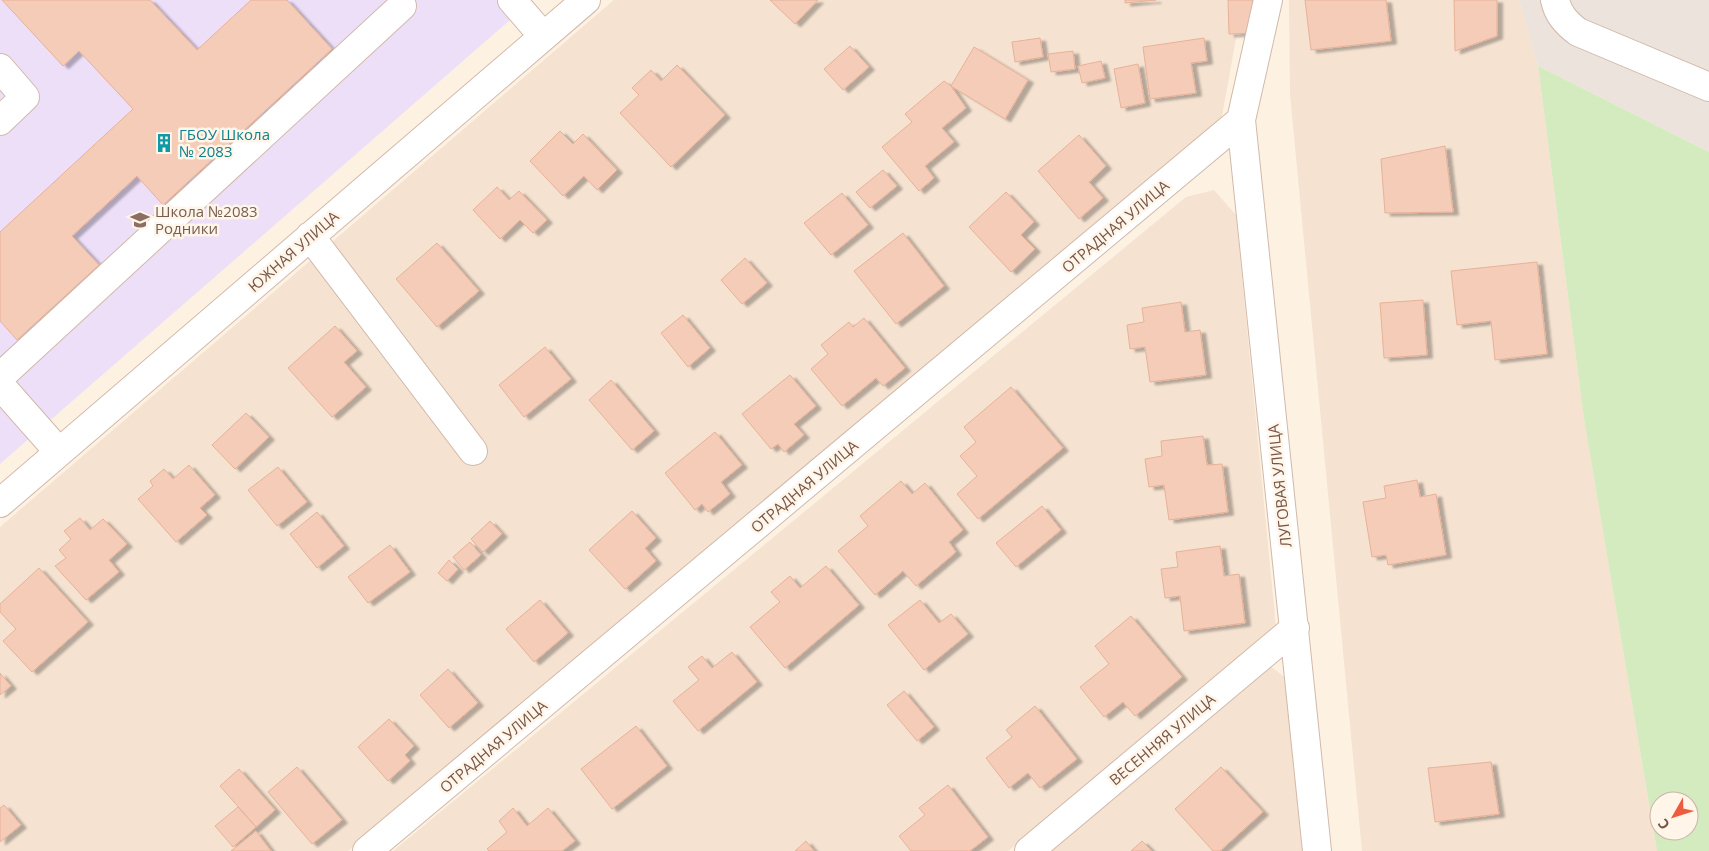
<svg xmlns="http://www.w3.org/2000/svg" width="1709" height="851" font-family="'Open Sans',sans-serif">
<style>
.residential{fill:#f5e2d0}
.industrial{fill:#ece3dd}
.education{fill:#eedff9}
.green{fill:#d4ebc0;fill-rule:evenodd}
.building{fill:#f4ccb8;stroke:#e8b198;filter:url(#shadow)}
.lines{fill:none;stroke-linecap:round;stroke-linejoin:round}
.minor-casing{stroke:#d1b9ab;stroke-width:30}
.minor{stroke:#fff;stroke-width:28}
.labels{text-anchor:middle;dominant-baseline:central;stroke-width:5;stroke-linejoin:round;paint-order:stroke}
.culture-label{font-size:15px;fill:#0d838f;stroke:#fff5e9;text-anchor:start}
.education-label{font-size:15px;fill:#785e54;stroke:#fff5e9;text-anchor:start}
.street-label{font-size:15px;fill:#765547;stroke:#fff5e9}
</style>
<defs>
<filter id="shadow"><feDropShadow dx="5.5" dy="3" stdDeviation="1" flood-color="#0004"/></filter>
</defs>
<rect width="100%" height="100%" fill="#fdf1e2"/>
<path class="residential" d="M614,0H1243L1220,127L348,851H0V527Z
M1289,0H1519L1538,66L1584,419L1657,851H1362L1290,94Z
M1214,190L1236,215L1276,627L1008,851H393L1186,197Z
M1270,666L1287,679L1302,851H1041Z"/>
<path class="industrial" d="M1519,0H1709V152L1538,66Z"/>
<path class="education" d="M0,0H533L0,464Z"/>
<path class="green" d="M1538,66L1709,152V851H1657L1584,419ZM1659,801H1689V831H1659Z"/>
<path class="building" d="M2,0H150L197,50L251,0H287L332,49L163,205L137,176L72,236L99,265L17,340L0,321V232L133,109L79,51L63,66Z
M770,0H818L795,24Z
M1125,0H1156L1125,3Z
M1228,0H1253L1255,33L1229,34Z
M1305,0H1386L1391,41L1311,50Z
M1454,0H1497V36L1455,51Z
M1040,38L1043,57L1015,62L1012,42Z
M1204,38L1207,61L1191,63L1196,93L1150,99L1143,47Z
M850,46L869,67L843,90L824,69Z
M974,47L1028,80L1005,119L951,86Z
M1073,51L1075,69L1051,72L1048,54Z
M1101,61L1105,78L1082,83L1078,66Z
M1138,64L1145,103L1121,108L1114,69Z
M677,65L725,115L671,167L620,113L639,95L632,88L651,70L661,81Z
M944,81L951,86L966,108L942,128L954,142L925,166L934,178L919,191L882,147L912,122L905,114Z
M560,131L573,144L583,134L617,170L597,190L584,176L563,196L530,161Z
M1079,135L1106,166L1089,182L1103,198L1079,219L1038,171Z
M1445,146L1453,212L1385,213L1381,159Z
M883,170L897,186L870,208L856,192Z
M497,187L509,200L519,191L547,220L533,233L520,220L500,239L473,210Z
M1006,192L1034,222L1021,235L1035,249L1011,272L969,227Z
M842,193L868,225L831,255L804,223Z
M903,233L944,286L896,324L854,271Z
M437,243L479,291L437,327L396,279Z
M745,258L767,283L742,304L721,280Z
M1537,262L1547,354L1495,360L1491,321L1457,325L1451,271Z
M1423,300L1427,355L1384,358L1380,303Z
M1181,302L1185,332L1200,330L1206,375L1150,382L1145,347L1130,349L1127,325L1144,322L1142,308Z
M683,315L710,348L688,367L661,333Z
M864,318L905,368L883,386L876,378L842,406L811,369L828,354L821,345L849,322L853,327Z
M335,326L357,351L344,362L366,387L332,417L288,368Z
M545,347L571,379L524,417L499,385Z
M790,375L816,406L794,424L804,435L784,452L778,444L771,449L742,414Z
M611,380L654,431L632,450L589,400Z
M1011,387L1063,448L978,519L957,494L977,476L960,456L976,442L964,427Z
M246,413L269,437L235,469L212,445Z
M715,432L742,465L721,482L730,494L708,512L702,504L695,510L665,473Z
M1203,436L1207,465L1222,464L1228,512L1169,520L1164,485L1149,487L1145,459L1162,456L1161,441Z
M189,465L215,495L200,508L207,515L176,542L138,499L153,486L150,481L164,469L173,479Z
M278,467L307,502L277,526L248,490Z
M1417,480L1420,497L1436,494L1446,555L1388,565L1386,555L1372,557L1363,502L1386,498L1384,486Z
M901,481L912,494L925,483L963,530L949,542L956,552L916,586L903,571L875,595L838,551L868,526L860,516Z
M1042,506L1061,530L1016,567L996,543Z
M632,511L656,538L645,548L656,561L625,589L589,550Z
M317,512L344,546L317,568L290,534Z
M80,518L90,530L103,519L127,544L109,560L119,572L86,600L55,566L66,558L59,550L71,539L64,531Z
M490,521L502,534L483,552L471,539Z
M470,542L481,555L464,570L453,557Z
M390,545L410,572L368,603L348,577Z
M1220,546L1224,576L1239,574L1245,623L1184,631L1180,596L1165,598L1161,569L1178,567L1176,552Z
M449,560L458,569L447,581L438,573Z
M826,566L859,605L785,668L750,627L780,602L771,592L790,576L800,588Z
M39,568L88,622L32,672L3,641L16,629L0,612V604Z
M540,600L568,633L534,662L506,629Z
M920,600L939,623L951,614L968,634L924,670L888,625Z
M1131,616L1182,677L1135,716L1123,702L1104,717L1080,687L1109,664L1095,646Z
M732,652L757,682L698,731L673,701L699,680L688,667L702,656L712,668Z
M448,669L478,703L449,728L420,695Z
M0,673L11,686L0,695Z
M904,691L934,727L917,741L887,705Z
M1035,706L1077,759L1040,788L1028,773L1009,788L986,758L1012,737L1006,730Z
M389,719L414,746L405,755L410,761L388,781L358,747Z
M636,726L667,766L612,809L581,769Z
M1491,762L1499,814L1435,822L1428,768Z
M297,767L342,820L312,844L268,792Z
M1221,767L1263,812L1220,851H1213L1175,809Z
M239,769L275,810L256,827L220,786Z
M948,785L988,837L970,851H911L899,836L925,815L919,808Z
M4,805L21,825L0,842V808Z
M238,807L256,827L233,847L215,826Z
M513,808L527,826L548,808L575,841L562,851H489L487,849L507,832L499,821Z
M256,831L271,851H231Z
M806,841L814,851H795Z
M1142,841L1152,851H1131Z"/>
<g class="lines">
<g class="minor-casing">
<path id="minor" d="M512,0L543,36
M1268,0L1241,120L1317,851
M1555,0C1558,14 1566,23 1578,32L1709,87
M0,68L25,97L0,121
M310,236L473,451
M0,377L402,6
M0,385L59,452
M0,503L586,0
M367,851L1241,120
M1029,851L1295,628"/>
</g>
<use href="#minor" class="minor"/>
</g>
<defs>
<g id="building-bare" transform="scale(1.5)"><path d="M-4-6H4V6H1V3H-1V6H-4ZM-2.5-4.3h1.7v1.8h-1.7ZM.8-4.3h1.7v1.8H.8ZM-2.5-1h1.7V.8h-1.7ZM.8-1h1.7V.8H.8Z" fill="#0f9aa8" stroke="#fff5e9" stroke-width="2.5" paint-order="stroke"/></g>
<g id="school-bare" transform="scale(1.5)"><path d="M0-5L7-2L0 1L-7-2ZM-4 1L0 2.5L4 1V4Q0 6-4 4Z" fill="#8d6e63" stroke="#fff5e9" stroke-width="2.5" paint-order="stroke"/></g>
</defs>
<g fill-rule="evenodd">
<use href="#building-bare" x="164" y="143"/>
<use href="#school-bare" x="140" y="220"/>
</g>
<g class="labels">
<g class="culture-label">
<text x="179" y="134">ГБОУ Школа<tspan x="179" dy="17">№ 2083</tspan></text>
</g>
<g class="education-label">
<text x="155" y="211">Школа №2083<tspan x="155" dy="17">Родники</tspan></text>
</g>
<g class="street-label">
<text transform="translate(1115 226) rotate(-40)">ОТРАДНАЯ УЛИЦА</text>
<text transform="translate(293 251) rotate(-41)">ЮЖНАЯ УЛИЦА</text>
<text transform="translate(804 486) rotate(-40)">ОТРАДНАЯ УЛИЦА</text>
<text transform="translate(1279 486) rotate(-96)">ЛУГОВАЯ УЛИЦА</text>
<text transform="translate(1162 739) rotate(-40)">ВЕСЕННЯЯ УЛИЦА</text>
<text transform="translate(493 746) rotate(-40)">ОТРАДНАЯ УЛИЦА</text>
</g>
</g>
<g transform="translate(1674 816) rotate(231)"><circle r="24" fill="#fff5e9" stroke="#c8b5a8"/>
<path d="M0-4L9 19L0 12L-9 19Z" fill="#ee5c40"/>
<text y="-8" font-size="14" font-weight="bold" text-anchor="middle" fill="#765547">С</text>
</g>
</svg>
